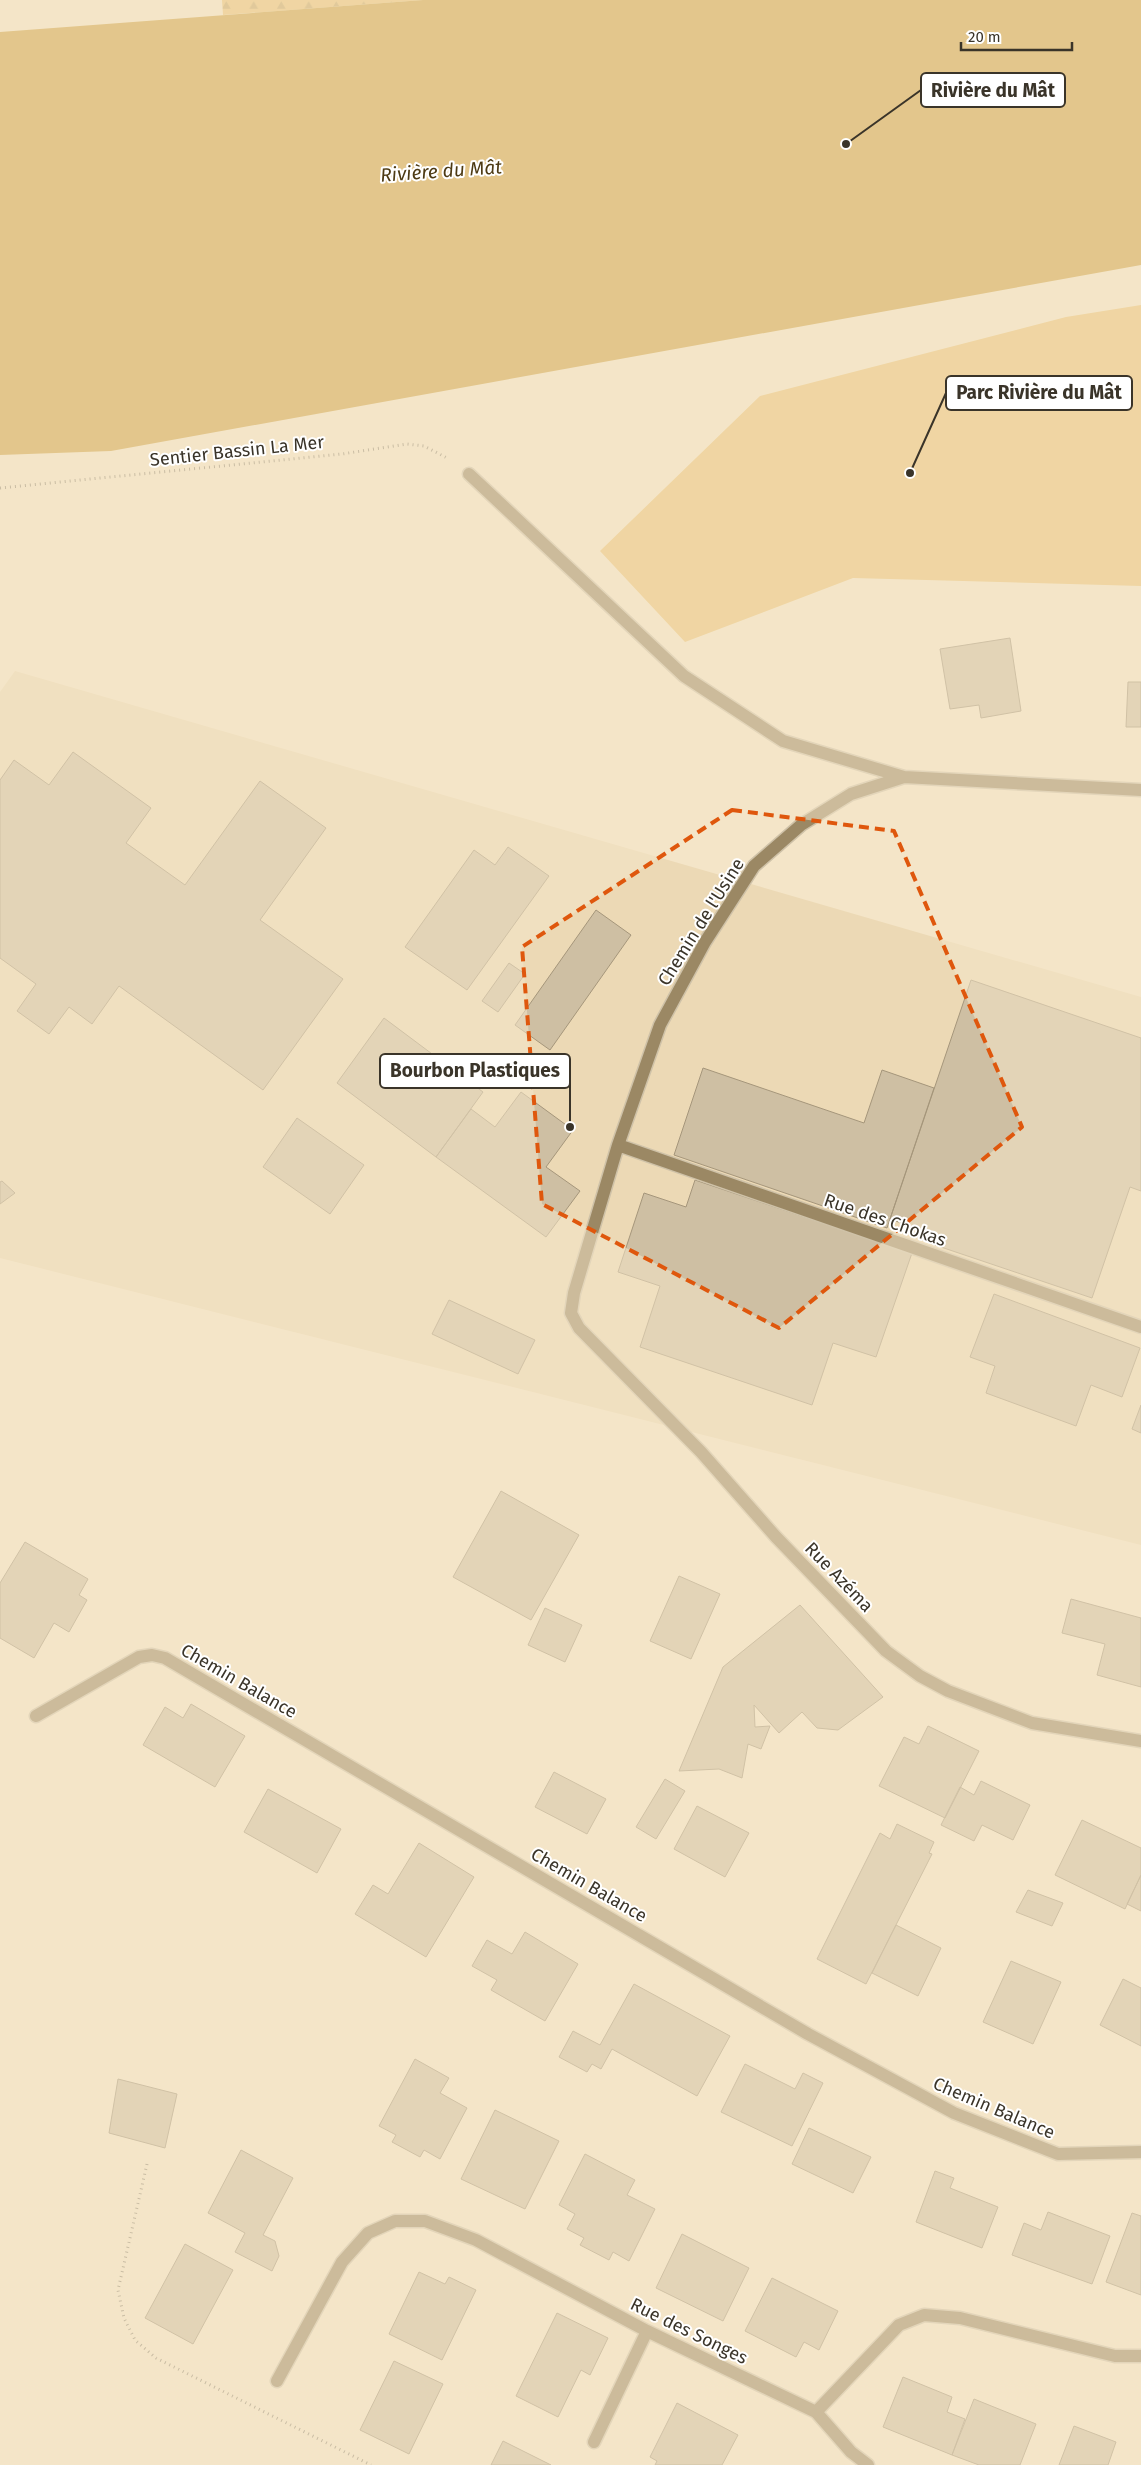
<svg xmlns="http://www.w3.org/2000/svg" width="1141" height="2465" font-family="'Fira Sans',sans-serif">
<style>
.built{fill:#ecd9b5}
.forest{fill:url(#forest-firs)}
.park{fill:#eac275}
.water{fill:#cea143}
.building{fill:#cebfa3;stroke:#a5967b}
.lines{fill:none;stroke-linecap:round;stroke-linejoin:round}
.minor-casing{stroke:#cfc2a8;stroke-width:15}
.path{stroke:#968b77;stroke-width:3;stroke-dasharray:1 4;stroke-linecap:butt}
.minor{stroke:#9b8864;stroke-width:12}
.marked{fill:none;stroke:#df570d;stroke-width:4;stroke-dasharray:10 6;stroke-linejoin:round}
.labels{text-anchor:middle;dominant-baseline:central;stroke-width:4;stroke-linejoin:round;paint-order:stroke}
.street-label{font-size:18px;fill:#3a3429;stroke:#fff}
.water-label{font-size:19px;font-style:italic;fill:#4d3a13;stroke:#fff}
.leader{fill:none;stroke:#3a3429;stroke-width:2}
.callout-dot{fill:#3a3429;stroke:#fff;stroke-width:2}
.callout{fill:#fff;stroke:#3a3429;stroke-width:2}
.callout-label{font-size:19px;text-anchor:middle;font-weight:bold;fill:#3a3429}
</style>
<defs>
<pattern id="forest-firs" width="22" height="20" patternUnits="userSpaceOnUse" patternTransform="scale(1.25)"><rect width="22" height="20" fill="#eac275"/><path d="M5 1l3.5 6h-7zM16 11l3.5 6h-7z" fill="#c9a765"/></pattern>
</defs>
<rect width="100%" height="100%" fill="#f4e5c8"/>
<path class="built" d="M15,671L1141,997V1545L0,1258V692Z"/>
<path class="forest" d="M222,0H423L223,15Z"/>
<path class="park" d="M1141,305V586L853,578L685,642L600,551L760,396L1066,317Z"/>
<path class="water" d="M423,0H1141V265L111,451L0,455V32Z"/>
<path class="building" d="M1010,638L1021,711L981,718L979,705L950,709L940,649Z
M1128,682H1141V727H1126Z
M73,752L151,808L126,843L185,885L260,781L326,828L260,920L343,979L263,1090L119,986L92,1024L69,1007L49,1034L17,1011L36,984L0,958V780L14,760L49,785Z
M508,847L549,876L467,990L405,947L474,850L495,865Z
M596,910L631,935L550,1050L515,1025Z
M509,963L525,974L498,1012L482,1001Z
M971,980L1141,1038V1191L1130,1187L1092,1298L929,1243L932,1234L890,1219Z
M384,1018L483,1092L436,1157L337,1083Z
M703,1068L864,1123L882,1070L934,1088L887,1228L674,1155Z
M521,1092L573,1130L546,1167L580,1191L546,1237L436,1157L471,1109L495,1127Z
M297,1118L364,1165L330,1214L263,1167Z
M695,1180L912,1253L876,1357L833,1343L812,1405L640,1347L660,1286L618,1272L644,1193L686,1207Z
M2,1181L15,1193L0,1204V1182Z
M994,1294L1140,1348L1122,1397L1091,1385L1076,1426L986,1393L995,1366L970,1357Z
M449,1300L535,1340L518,1374L432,1334Z
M1141,1405V1433L1132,1429Z
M501,1491L579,1535L531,1620L453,1577Z
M25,1542L88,1579L79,1595L87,1600L69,1632L54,1623L34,1658L0,1638V1583Z
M679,1576L720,1594L691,1659L650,1641Z
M1071,1599L1141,1618V1687L1097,1675L1105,1644L1062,1633Z
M800,1605L883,1697L838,1730L817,1728L802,1712L779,1733L754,1705L755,1727L770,1726L761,1749L748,1744L742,1778L719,1769L679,1771L723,1667Z
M545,1608L582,1625L565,1662L528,1645Z
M191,1704L245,1736L215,1787L143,1745L165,1707L183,1718Z
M928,1726L979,1751L945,1818L879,1786L904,1737L919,1744Z
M554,1772L606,1799L587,1834L535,1807Z
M665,1779L685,1791L656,1839L636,1827Z
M981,1781L1030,1805L1013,1840L982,1825L974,1841L941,1825L960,1787L974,1795Z
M268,1789L341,1829L317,1873L244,1832Z
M697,1806L749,1833L725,1877L674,1849Z
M1082,1820L1141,1848V1875L1125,1909L1055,1875Z
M897,1824L934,1842L929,1853L932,1854L866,1984L817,1959L880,1833L890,1839Z
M419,1843L474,1877L426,1957L355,1914L373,1885L388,1894Z
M1141,1875V1911L1127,1904Z
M1028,1890L1063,1903L1052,1926L1016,1912Z
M896,1925L941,1948L918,1996L872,1973Z
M525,1932L578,1964L545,2021L491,1990L497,1980L472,1966L487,1940L512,1954Z
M1011,1961L1061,1982L1033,2044L983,2022Z
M1123,1979L1141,1988V2046L1100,2025Z
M634,1984L730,2036L697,2096L612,2049L601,2069L592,2064L587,2072L559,2057L573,2031L600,2045Z
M415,2059L449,2078L440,2093L467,2108L440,2159L424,2150L420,2157L392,2142L396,2135L379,2126Z
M745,2064L795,2089L803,2073L823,2083L792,2146L721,2112Z
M118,2079L177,2094L165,2148L109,2133Z
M495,2110L559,2141L525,2209L461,2179Z
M809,2128L871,2157L853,2193L792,2164Z
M241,2150L293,2178L263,2235L275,2241L279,2256L272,2271L235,2252L245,2233L208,2213Z
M585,2154L635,2180L627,2195L655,2209L629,2261L613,2252L609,2260L580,2245L584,2238L567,2229L575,2214L559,2205Z
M935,2171L954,2178L950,2188L998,2207L982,2248L916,2222Z
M1048,2212L1110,2236L1092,2284L1012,2255L1024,2223L1041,2230Z
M1132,2213L1141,2216V2295L1106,2282Z
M682,2234L749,2268L723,2321L656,2288Z
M185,2244L233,2270L193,2344L145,2318Z
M419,2272L445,2284L449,2277L476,2290L442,2360L389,2334Z
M772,2278L838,2311L819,2350L804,2342L796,2357L745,2331Z
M557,2313L608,2338L590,2375L581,2370L558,2417L516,2396Z
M394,2361L443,2384L409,2454L360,2430Z
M903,2377L952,2397L947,2412L965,2419L952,2455L883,2427Z
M974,2399L1036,2424L1020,2465H979L952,2455Z
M677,2403L738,2435L722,2465H655L657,2461L650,2457Z
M1074,2426L1116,2442L1108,2465H1059Z
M503,2441L551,2465H491Z"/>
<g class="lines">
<g class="minor-casing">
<path id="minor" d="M469,474L684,676L783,741L904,777
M1141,790L904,777L851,794L801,825L754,866L705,942L660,1025L618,1145L574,1293L571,1313L579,1328L701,1452L776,1537L886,1651L920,1676L948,1691L1032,1723L1141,1741
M618,1145L1141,1327
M36,1716L139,1657L152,1655L165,1658L808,2034L954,2113L1058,2154L1141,2152
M277,2381L342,2262L368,2233L395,2221H425L476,2240L647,2331L816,2412L899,2325L924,2315L960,2318L1115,2356H1141
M816,2412L851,2452L868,2465
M594,2442L647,2331"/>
</g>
<path class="path" d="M0,488L342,454L407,444L424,446L449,459
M147,2164L118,2290L124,2318L135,2340L156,2358L371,2465"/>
<use href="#minor" class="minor"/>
</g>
<path d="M0 0H1141V2465H0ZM732,810L894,831L1022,1127L779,1328L542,1204L522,947Z" fill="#f4e5c8" fill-opacity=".55" fill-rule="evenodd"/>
<path class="marked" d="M732,810L894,831L1022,1127L779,1328L542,1204L522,947Z"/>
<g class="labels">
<g class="street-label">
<text transform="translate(237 451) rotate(-6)">Sentier Bassin La Mer</text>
<text transform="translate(701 922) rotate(-58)">Chemin de l'Usine</text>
<text transform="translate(885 1220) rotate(19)">Rue des Chokas</text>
<text transform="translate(839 1577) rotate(46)">Rue Azéma</text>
<text transform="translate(239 1681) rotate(30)">Chemin Balance</text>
<text transform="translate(589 1885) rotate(30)">Chemin Balance</text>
<text transform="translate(994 2108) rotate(23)">Chemin Balance</text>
<text transform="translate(689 2331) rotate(26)">Rue des Songes</text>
</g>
<g class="water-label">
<text transform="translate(441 171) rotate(-4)">Rivière du Mât</text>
</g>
</g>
<path class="leader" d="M846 144L921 90M910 473L946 393M570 1127L570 1071"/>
<g class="callout-dot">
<circle cx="846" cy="144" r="5"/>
<circle cx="910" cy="473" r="5"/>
<circle cx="570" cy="1127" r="5"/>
</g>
<g class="callout">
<rect x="921" y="73" width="144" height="34" rx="5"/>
<rect x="946" y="376" width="186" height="34" rx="5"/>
<rect x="380" y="1054" width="190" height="34" rx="5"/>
</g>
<g class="callout-label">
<text x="993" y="97">Rivière du Mât</text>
<text x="1039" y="399">Parc Rivière du Mât</text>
<text x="475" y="1077">Bourbon Plastiques</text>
</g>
<path d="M961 42v8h111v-8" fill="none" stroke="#3a3429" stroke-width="2.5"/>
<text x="968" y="42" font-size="15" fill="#3a3429" stroke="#ffffff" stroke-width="4" paint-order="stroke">20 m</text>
</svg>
